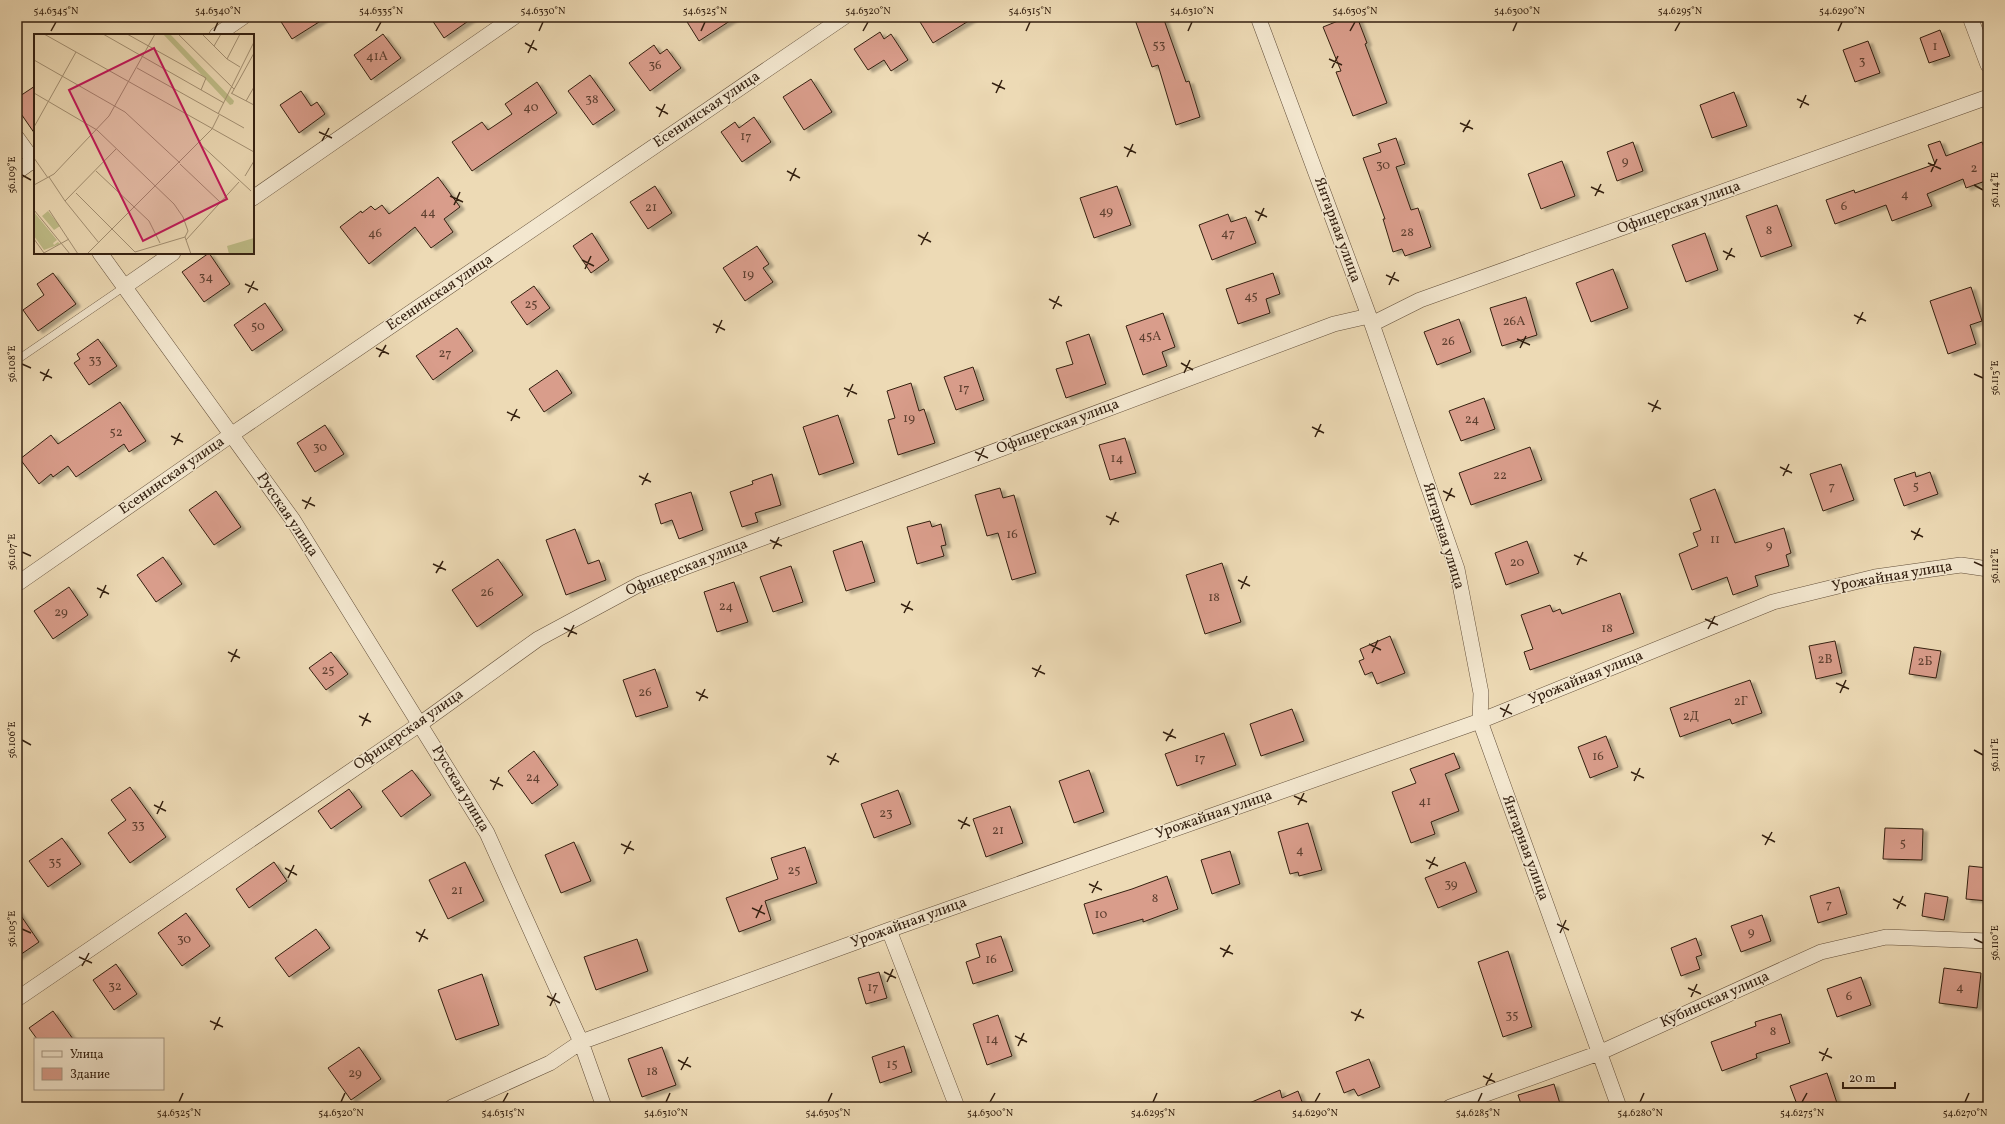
<svg xmlns="http://www.w3.org/2000/svg" width="2005" height="1124" font-family="Vollkorn,serif">
<style>
.building{fill:#d99d8b;stroke:#342010;filter:url(#shadow)}
.lines{fill:none;stroke-linecap:round;stroke-linejoin:round}
.lane-casing{stroke:#624e39;stroke-width:8}
.street-casing{stroke:#624e39;stroke-width:16}
.lane{stroke:#f3e7cf;stroke-width:7}
.street{stroke:#f3e7cf;stroke-width:15}
.ticks{fill:none;stroke:#342010;stroke-width:1.5}
.labels{text-anchor:middle;dominant-baseline:central;stroke-width:3;stroke-linejoin:round;paint-order:stroke}
.number-label{font-size:13px;fill:#5d3f2f}
.street-label{font-size:15px;fill:#342010;stroke:#f3e7cf}
.inset-road{fill:none;stroke:#a39073;stroke-width:1}
.view{fill:#c2185b;fill-opacity:0.15;stroke:#c2185b;stroke-width:2}
.inset-edge{fill:none;stroke:#342010;stroke-width:2}
.neatline{fill:none;stroke:#342010;stroke-width:1.5}
.ticks-label{font-size:10px;text-anchor:middle;fill:#342010}
</style>
<defs>
<filter id="shadow"><feDropShadow dx="4.5" dy="2.5" stdDeviation="1" flood-color="#0004"/></filter>
</defs>
<rect width="100%" height="100%" fill="#eddab5"/>
<filter id="stains"><feTurbulence type="fractalNoise" baseFrequency=".005" numOctaves="4"/><feColorMatrix values="0 0 0 0 .2 0 0 0 0 .09 0 0 0 0 .02 0 0 0 .5 -.17"/></filter>
<radialGradient id="worn" r=".72"><stop offset=".6" stop-color="#630" stop-opacity="0"/><stop offset="1" stop-color="#630" stop-opacity=".3"/></radialGradient>
<path class="building" d="M278,17H327L292,39Z
M430,17H474L444,38Z
M684,17H736L699,41Z
M917,17H975L933,43Z
M1134,17H1163L1186,82L1189,81L1200,117L1176,125L1158,65L1152,67Z
M1348,17H1357L1367,43L1365,44L1387,103L1353,116L1336,72L1341,71L1323,27Z
M1940,30L1950,56L1929,63L1920,38Z
M880,32L884,39L891,34L908,60L891,71L884,60L868,70L854,49Z
M383,34L401,58L371,80L354,55Z
M1868,41L1880,73L1855,82L1843,50Z
M654,45L660,54L667,49L681,68L650,91L629,63Z
M590,75L615,110L593,125L568,91Z
M811,79L832,112L804,130L783,97Z
M537,82L557,113L472,171L452,142L482,122L488,130L512,114L505,104Z
M35,86V134L17,108V98Z
M301,91L311,106L317,102L325,114L299,133L280,105Z
M1734,92L1747,126L1712,138L1700,105Z
M754,117L771,142L742,162L721,132L735,122L739,128Z
M1396,138L1405,164L1396,167L1411,210L1418,208L1431,247L1405,256L1402,249L1393,252L1383,219H1385L1363,158L1381,152L1378,144Z
M1940,141L1946,156L1982,142L1988,158V180L1966,188L1963,179L1927,194L1932,206L1892,221L1886,205L1835,224L1826,200L1854,190L1855,193L1935,164L1928,145Z
M1633,142L1643,171L1617,181L1607,152Z
M1562,161L1575,196L1541,209L1528,174Z
M438,177L460,207L444,219L453,232L431,248L415,227L369,264L340,227L361,211L362,213L371,206L375,210L382,205L389,214Z
M655,186L672,213L648,229L630,202Z
M1117,186L1131,225L1094,238L1080,198Z
M1777,205L1792,246L1761,257L1746,216Z
M1228,214L1231,222L1246,217L1256,243L1212,260L1199,225Z
M592,233L609,260L591,273L573,246Z
M1705,233L1718,270L1686,282L1672,245Z
M757,246L769,264L763,268L773,282L745,301L723,268Z
M209,253L230,284L204,302L182,272Z
M1613,269L1628,308L1591,322L1576,283Z
M53,273L76,304L38,331L23,310L44,295L37,284Z
M1273,273L1280,294L1266,299L1270,313L1238,324L1226,289Z
M534,286L550,308L527,325L511,302Z
M1971,287L1982,321L1970,325L1976,344L1948,354L1930,301Z
M1526,297L1537,335L1502,346L1490,308Z
M265,303L283,330L252,351L234,325Z
M1163,313L1175,347L1162,352L1167,366L1143,375L1126,326Z
M1459,319L1471,352L1437,365L1424,332Z
M457,328L473,351L433,380L416,356Z
M1089,334L1106,384L1066,398L1056,369L1073,364L1066,342Z
M98,339L117,366L89,385L74,363L80,359L77,354Z
M973,367L984,400L956,410L944,377Z
M557,370L572,393L544,412L529,389Z
M911,383L919,411L924,409L935,443L898,455L888,420L895,418L887,391Z
M1484,398L1495,429L1461,441L1449,411Z
M120,402L146,441L129,452L124,444L76,477L68,466L53,477L51,474L39,484L20,459L51,435L58,444Z
M838,415L854,463L819,475L803,427Z
M325,425L344,454L315,472L297,443Z
M1125,438L1136,473L1110,480L1099,445Z
M1530,447L1542,480L1471,505L1459,473Z
M1841,464L1854,500L1823,511L1810,474Z
M1915,472L1916,477L1930,472L1938,494L1904,506L1894,479Z
M772,474L781,505L755,513L758,522L742,527L730,492L753,484L752,481Z
M1000,488L1003,498L1014,495L1036,573L1012,580L998,533L987,536L975,495Z
M1715,489L1735,543L1784,528L1791,553L1786,555L1789,566L1755,576L1758,586L1733,595L1727,577L1692,590L1679,554L1698,546L1693,533L1701,530L1690,499Z
M216,491L241,527L214,545L189,510Z
M691,492L703,530L679,539L672,520L661,524L655,504Z
M930,521L932,527L941,524L946,545L941,546L944,556L917,564L907,527Z
M575,529L588,564L599,560L606,580L566,595L546,540Z
M862,541L875,582L846,591L833,551Z
M1527,541L1539,573L1506,585L1495,553Z
M163,557L182,584L156,602L137,575Z
M498,559L523,595L477,627L452,590Z
M1222,563L1241,622L1205,634L1186,575Z
M791,566L803,602L773,612L760,577Z
M734,582L748,622L717,632L704,592Z
M69,587L88,615L53,639L34,611Z
M1620,593L1634,633L1530,670L1524,652L1533,649L1521,615L1550,605L1553,612L1560,609L1562,614Z
M1390,636L1405,673L1377,684L1372,672L1365,675L1359,661L1364,659L1360,649Z
M1835,641L1842,673L1816,679L1809,646Z
M1914,647L1941,651L1936,678L1909,674Z
M331,652L348,674L326,690L309,668Z
M655,669L668,707L636,717L623,680Z
M1750,680L1762,713L1732,724L1730,719L1680,737L1670,708Z
M1292,709L1304,741L1261,756L1250,724Z
M1224,733L1236,765L1177,786L1165,754Z
M1606,736L1618,767L1590,778L1578,747Z
M534,751L558,785L532,804L508,771Z
M1454,753L1460,768L1445,774L1459,811L1431,822L1435,834L1411,843L1392,792L1416,783L1410,769Z
M412,770L431,795L401,817L382,791Z
M1089,770L1104,812L1074,823L1059,781Z
M130,787L166,837L130,863L108,833L126,820L111,800Z
M349,789L362,807L331,829L318,811Z
M898,790L911,824L874,838L861,804Z
M1010,806L1023,843L986,857L973,819Z
M1308,823L1322,870L1299,876L1298,872L1290,874L1278,832Z
M1885,828L1923,829L1922,860L1883,859Z
M62,838L81,864L48,887L29,861Z
M574,842L591,881L561,893L545,855Z
M805,847L817,883L765,901L771,920L739,932L726,898L778,879L771,858Z
M1230,851L1240,884L1212,894L1201,860Z
M274,862L287,881L249,908L236,889Z
M465,862L484,901L448,919L429,880Z
M1465,862L1477,892L1438,908L1425,878Z
M1969,866L1988,868V901L1966,899Z
M1167,876L1178,909L1143,922V919L1093,934L1084,904L1132,889Z
M1839,887L1847,914L1818,923L1810,896Z
M1925,893L1948,897L1944,920L1922,916Z
M17,910L39,942L17,957Z
M186,913L210,946L182,966L158,933Z
M1762,915L1771,941L1741,952L1731,926Z
M316,929L330,948L289,977L275,958Z
M1001,936L1013,971L973,984L966,962L980,957L976,944Z
M1696,938L1702,955L1696,957L1700,969L1681,976L1671,948Z
M637,939L648,971L596,990L584,957Z
M1508,951L1532,1027L1503,1037L1478,962Z
M116,964L137,994L114,1010L93,980Z
M1944,968L1981,973L1977,1008L1939,1003Z
M879,972L887,998L866,1004L858,978Z
M482,974L499,1025L456,1040L438,990Z
M1861,977L1871,1005L1837,1017L1827,989Z
M53,1011L73,1039H37L29,1028Z
M1781,1014L1790,1043L1756,1054L1757,1058L1722,1071L1711,1042L1756,1026L1755,1022Z
M998,1015L1012,1056L987,1065L973,1024Z
M904,1046L912,1072L880,1083L872,1057Z
M359,1047L381,1079L351,1100L328,1068Z
M662,1047L676,1085L642,1097L628,1059Z
M1369,1059L1380,1087L1358,1096L1354,1089L1344,1093L1336,1072Z
M1827,1073L1837,1103L1826,1107H1798L1790,1086Z
M1554,1084L1561,1107H1522L1518,1095Z
M1280,1090L1282,1098L1298,1091L1304,1107H1240Z"/>
<g class="lines">
<g class="lane-casing">
<path id="lane" d="M17,360L124,287"/>
</g>
<g class="street-casing">
<path id="street" d="M1258,17L1372,324L1457,569L1481,693L1480,721L1619,1107
M1970,17L1988,65
M217,35L243,17
M17,138L35,163
M17,172L35,159
M253,198L514,17
M100,253L293,520L487,833L581,1042L604,1107
M124,287L173,253
M1372,324L1420,300L1988,97
M17,584L231,435L844,17
M889,930L957,1107
M17,999L420,724L538,639L640,584L1334,324L1369,316
M452,1107L550,1063L581,1042L889,930L1480,721L1773,602L1875,577L1961,565L1988,569
M1450,1107L1599,1053L1821,952L1886,937L1988,941"/>
</g>
<use href="#lane" class="lane"/>
<use href="#street" class="street"/>
</g>
<path class="ticks" d="M51,31L56,22M214,31L218,22M376,31L381,22M539,31L543,22M701,31L705,22M863,31L868,22M1026,31L1030,22M1188,31L1192,22M1350,31L1355,22M1513,31L1517,22M1675,31L1680,22M1838,31L1842,22M525,43L537,50M528,53L534,40M1329,59L1342,65M1332,68L1338,56M992,83L1005,89M996,93L1002,80M1797,99L1809,105M656,107L668,114M1800,108L1806,95M659,117L665,104M1460,123L1473,129M319,132L332,138M1463,132L1470,120M322,141L329,128M1124,147L1136,153M1127,157L1133,144M1928,163L1941,169M787,171L800,178M1931,172L1937,159M22,175L31,180M790,181L796,168M1974,185L1983,190M1591,187L1604,193M450,196L463,202M1595,196L1601,184M454,205L460,192M1255,211L1267,217M1258,221L1264,208M918,235L931,242M921,245L928,232M1723,251L1735,257M582,260L594,266M1726,260L1732,248M585,269L591,256M1386,275L1399,281M245,284L258,290M1389,285L1395,272M248,293L254,281M1049,299L1062,306M1053,309L1059,296M1854,315L1866,321M713,324L725,330M1857,324L1863,312M716,333L722,320M1517,339L1530,345M376,348L389,354M1520,348L1526,336M379,357L386,345M1181,363L1193,370M22,364L31,368M40,372L52,378M1184,373L1190,360M1974,374L1983,378M43,381L49,369M844,388L857,394M847,397L853,384M1648,403L1661,409M507,412L520,418M1652,412L1658,400M511,421L517,409M1312,427L1324,433M171,436L183,442M1315,437L1321,424M174,445L180,433M975,452L988,458M978,461L984,448M1780,467L1792,473M639,476L651,482M1783,476L1789,464M642,485L648,473M1443,491L1455,497M302,500L315,506M1446,501L1452,488M305,509L311,497M1106,516L1119,522M1110,525L1116,512M1911,531L1923,537M770,540L782,546M1914,540L1920,528M773,549L779,537M22,552L31,556M1574,555L1587,561M1974,562L1983,566M433,564L446,570M1577,565L1583,552M436,573L443,561M1238,580L1250,586M97,588L109,594M1241,589L1247,576M100,598L106,585M901,604L913,610M904,613L910,601M1705,619L1718,625M564,628L577,634M1708,629L1715,616M568,637L574,625M1369,644L1381,650M228,652L240,658M1372,653L1378,640M231,662L237,649M1032,668L1045,674M1035,677L1041,665M1836,683L1849,689M696,692L708,698M1840,693L1846,680M699,701L705,689M1500,708L1512,714M359,716L371,722M1503,717L1509,704M362,726L368,713M1163,732L1176,738M22,740L31,745M1166,741L1173,729M1974,750L1983,755M827,756L839,762M830,765L836,753M1631,772L1644,778M490,780L503,786M1634,781L1640,768M493,790L499,777M1294,796L1307,802M154,805L166,811M1298,805L1304,793M157,814L163,801M958,820L970,826M961,829L967,817M1762,835L1775,842M621,844L634,850M1765,845L1772,832M624,854L631,841M1426,860L1438,866M285,868L297,875M1429,869L1435,857M288,878L294,865M1089,884L1102,890M1092,893L1098,881M1893,899L1906,906M752,908L765,914M1897,909L1903,896M756,918L762,905M1557,924L1569,930M22,929L31,933M416,932L428,939M1560,933L1566,920M1974,939L1983,943M419,942L425,929M1220,948L1233,954M79,957L92,963M1223,957L1230,945M82,966L89,953M884,972L896,978M887,982L893,969M1688,988L1701,994M547,996L560,1003M1691,997L1697,984M550,1006L556,993M1351,1012L1364,1018M210,1021L223,1027M1355,1021L1361,1009M214,1030L220,1017M1015,1036L1027,1042M1018,1046L1024,1033M1819,1052L1832,1058M678,1060L691,1067M1822,1061L1828,1048M681,1070L688,1057M1483,1076L1495,1082M1486,1085L1492,1073M179,1102L183,1093M341,1102L345,1093M503,1102L508,1093M666,1102L670,1093M828,1102L832,1093M990,1102L995,1093M1153,1102L1157,1093M1315,1102L1320,1093M1478,1102L1482,1093M1640,1102L1644,1093M1802,1102L1807,1093M1965,1102L1969,1093"/>
<g class="labels">
<g class="number-label">
<text x="1159" y="46">53</text>
<text x="1935" y="47">1</text>
<text x="377" y="57">41А</text>
<text x="1862" y="62">3</text>
<text x="655" y="66">36</text>
<text x="592" y="100">38</text>
<text x="531" y="108">40</text>
<text x="746" y="137">17</text>
<text x="1625" y="162">9</text>
<text x="1383" y="166">30</text>
<text x="1974" y="169">2</text>
<text x="1905" y="195">4</text>
<text x="1844" y="207">6</text>
<text x="651" y="208">21</text>
<text x="1106" y="212">49</text>
<text x="428" y="213">44</text>
<text x="1769" y="231">8</text>
<text x="1407" y="233">28</text>
<text x="375" y="234">46</text>
<text x="1228" y="234">47</text>
<text x="748" y="275">19</text>
<text x="206" y="278">34</text>
<text x="1251" y="297">45</text>
<text x="531" y="305">25</text>
<text x="1514" y="322">26А</text>
<text x="258" y="327">50</text>
<text x="1150" y="337">45А</text>
<text x="1448" y="342">26</text>
<text x="445" y="354">27</text>
<text x="95" y="361">33</text>
<text x="964" y="389">17</text>
<text x="909" y="419">19</text>
<text x="1472" y="420">24</text>
<text x="116" y="433">52</text>
<text x="320" y="448">30</text>
<text x="1117" y="459">14</text>
<text x="1500" y="476">22</text>
<text x="1832" y="487">7</text>
<text x="1916" y="487">5</text>
<text x="1012" y="535">16</text>
<text x="1715" y="540">11</text>
<text x="1769" y="546">9</text>
<text x="1517" y="563">20</text>
<text x="487" y="593">26</text>
<text x="1214" y="598">18</text>
<text x="726" y="607">24</text>
<text x="61" y="613">29</text>
<text x="1607" y="629">18</text>
<text x="1825" y="660">2В</text>
<text x="1925" y="662">2Б</text>
<text x="328" y="671">25</text>
<text x="645" y="693">26</text>
<text x="1741" y="702">2Г</text>
<text x="1691" y="717">2Д</text>
<text x="1598" y="757">16</text>
<text x="1200" y="759">17</text>
<text x="533" y="778">24</text>
<text x="1425" y="802">41</text>
<text x="886" y="814">23</text>
<text x="138" y="826">33</text>
<text x="998" y="831">21</text>
<text x="1903" y="844">5</text>
<text x="1300" y="851">4</text>
<text x="55" y="863">35</text>
<text x="794" y="871">25</text>
<text x="1451" y="885">39</text>
<text x="457" y="891">21</text>
<text x="1155" y="899">8</text>
<text x="1829" y="905">7</text>
<text x="1101" y="915">10</text>
<text x="1751" y="933">9</text>
<text x="184" y="940">30</text>
<text x="991" y="960">16</text>
<text x="115" y="987">32</text>
<text x="873" y="988">17</text>
<text x="1960" y="988">4</text>
<text x="1849" y="997">6</text>
<text x="1512" y="1016">35</text>
<text x="1773" y="1032">8</text>
<text x="992" y="1040">14</text>
<text x="892" y="1065">15</text>
<text x="652" y="1072">18</text>
<text x="355" y="1074">29</text>
</g>
<g class="street-label">
<text transform="translate(707 110) rotate(-34)">Есенинская улица</text>
<text transform="translate(1679 208) rotate(-20)">Офицерская улица</text>
<text transform="translate(1337 230) rotate(70)">Янтарная улица</text>
<text transform="translate(440 293) rotate(-34)">Есенинская улица</text>
<text transform="translate(1058 427) rotate(-21)">Офицерская улица</text>
<text transform="translate(172 476) rotate(-35)">Есенинская улица</text>
<text transform="translate(287 515) rotate(56)">Русская улица</text>
<text transform="translate(1443 536) rotate(73)">Янтарная улица</text>
<text transform="translate(687 568) rotate(-22)">Офицерская улица</text>
<text transform="translate(1892 577) rotate(-10)">Урожайная улица</text>
<text transform="translate(1586 678) rotate(-22)">Урожайная улица</text>
<text transform="translate(409 730) rotate(-35)">Офицерская улица</text>
<text transform="translate(460 789) rotate(59)">Русская улица</text>
<text transform="translate(1214 815) rotate(-19)">Урожайная улица</text>
<text transform="translate(1525 848) rotate(70)">Янтарная улица</text>
<text transform="translate(909 923) rotate(-20)">Урожайная улица</text>
<text transform="translate(1715 1000) rotate(-24)">Кубинская улица</text>
</g>
</g>
<g transform="translate(34 34)">
<rect width="220" height="220" fill="#eddab5"/>
<path d="M129,0H136L200,67L199,70L196,71ZM14,177L26,192L20,196L8,182ZM0,178L23,206L19,209L20,211L24,208L26,210L10,216L0,202ZM220,204V220H195L193,212Z" fill="#bfbd88"/>
<path class="inset-road" d="M10,0L220,118M69,0L190,69M93,0L172,44L167,56M144,0L200,55M168,0L193,25L206,33M180,12L187,0M193,25L206,0M0,26L91,78L146,129M103,34L210,94M0,59L63,96L140,170L149,183L154,197L151,203L157,220M197,59L220,71M198,59L220,19M212,67L220,53M184,80L220,8M0,93L42,18M178,95L185,81M165,109L217,157M0,124L14,144M146,130L186,168M62,137L115,187L126,209M211,142L220,127M15,143L31,167L82,115M0,151L20,140L75,82L121,0M42,159L101,218L151,203M31,167L65,209M0,176L36,220M15,176L44,220M0,205L10,219M152,206L205,148M8,220L35,205M53,220L178,95"/>
<path class="view" d="M120,14L193,165L109,207L35,56Z"/>
<rect width="220" height="220" class="inset-edge"/>
</g>
<rect width="2005" height="1124" fill="none" stroke="#eddab5" stroke-width="44"/>
<rect x="34" y="1038" width="130" height="52" fill="#f3e7cf" stroke="#a79783"/>
<rect x="42" y="1051" width="20" height="6" fill="#f3e7cf" stroke="#a79783"/>
<text x="70" y="1058" font-size="12" fill="#342010">Улица</text>
<rect x="42" y="1068" width="20" height="12" fill="#d99d8b" stroke="#a79783"/>
<text x="70" y="1078" font-size="12" fill="#342010">Здание</text>
<path d="M1843 1082v6h52v-6" fill="none" stroke="#342010" stroke-width="2"/>
<text x="1849" y="1082" font-size="12" fill="#342010" stroke="#f3e7cf" stroke-width="3" paint-order="stroke">20 m</text>
<rect x="22" y="22" width="1961" height="1080" class="neatline"/>
<g class="ticks-label">
<text x="56" y="14">54.6345°N</text>
<text x="218" y="14">54.6340°N</text>
<text x="381" y="14">54.6335°N</text>
<text x="543" y="14">54.6330°N</text>
<text x="705" y="14">54.6325°N</text>
<text x="868" y="14">54.6320°N</text>
<text x="1030" y="14">54.6315°N</text>
<text x="1192" y="14">54.6310°N</text>
<text x="1355" y="14">54.6305°N</text>
<text x="1517" y="14">54.6300°N</text>
<text x="1680" y="14">54.6295°N</text>
<text x="1842" y="14">54.6290°N</text>
<text transform="translate(11 175) rotate(-90)" y="4">56.109°E</text>
<text transform="translate(1994 190) rotate(-90)" y="4">56.114°E</text>
<text transform="translate(11 364) rotate(-90)" y="4">56.108°E</text>
<text transform="translate(1994 378) rotate(-90)" y="4">56.113°E</text>
<text transform="translate(11 552) rotate(-90)" y="4">56.107°E</text>
<text transform="translate(1994 566) rotate(-90)" y="4">56.112°E</text>
<text transform="translate(11 740) rotate(-90)" y="4">56.106°E</text>
<text transform="translate(1994 755) rotate(-90)" y="4">56.111°E</text>
<text transform="translate(11 929) rotate(-90)" y="4">56.105°E</text>
<text transform="translate(1994 943) rotate(-90)" y="4">56.110°E</text>
<text x="179" y="1116">54.6325°N</text>
<text x="341" y="1116">54.6320°N</text>
<text x="503" y="1116">54.6315°N</text>
<text x="666" y="1116">54.6310°N</text>
<text x="828" y="1116">54.6305°N</text>
<text x="990" y="1116">54.6300°N</text>
<text x="1153" y="1116">54.6295°N</text>
<text x="1315" y="1116">54.6290°N</text>
<text x="1478" y="1116">54.6285°N</text>
<text x="1640" y="1116">54.6280°N</text>
<text x="1802" y="1116">54.6275°N</text>
<text x="1965" y="1116">54.6270°N</text>
</g>
<rect width="100%" height="100%" filter="url(#stains)"/>
<rect width="100%" height="100%" fill="url(#worn)"/>
</svg>
